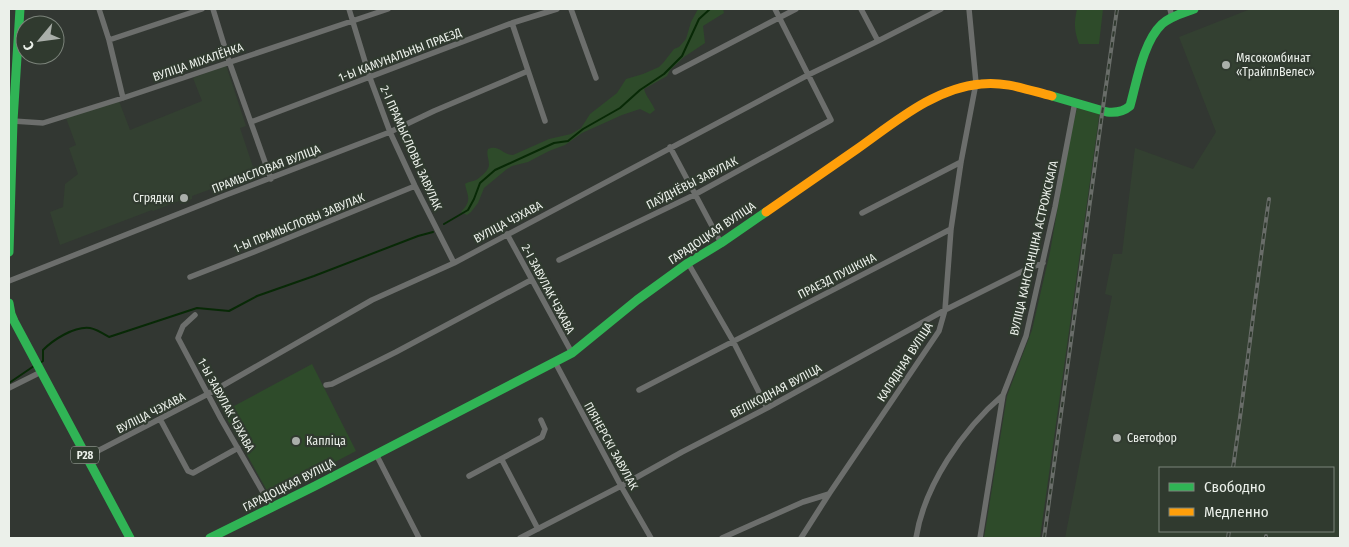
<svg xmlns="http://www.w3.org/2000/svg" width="1349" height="547" font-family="'Fira Sans Condensed',sans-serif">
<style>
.built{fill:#334031;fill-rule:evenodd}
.green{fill:#2e4b2a}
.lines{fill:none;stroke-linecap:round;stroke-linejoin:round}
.stream{stroke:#082906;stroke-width:2}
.street{stroke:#6c6e6c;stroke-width:5.5}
.fast{stroke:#30b455;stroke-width:9}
.slow{stroke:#ff9f0a;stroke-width:9}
.rail-casing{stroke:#696d69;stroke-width:4}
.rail{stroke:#303a2f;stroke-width:2;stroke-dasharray:5.5;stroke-linecap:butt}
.poi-dot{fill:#aaafaa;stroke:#303a2f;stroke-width:2}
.labels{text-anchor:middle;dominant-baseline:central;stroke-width:4.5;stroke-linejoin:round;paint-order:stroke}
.shield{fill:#303a2f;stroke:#b3b9b2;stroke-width:1}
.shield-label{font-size:11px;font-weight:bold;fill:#ebf0ea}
.street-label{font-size:12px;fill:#ebf0ea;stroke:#303a2f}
.poi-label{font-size:12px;fill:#ebf0ea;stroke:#303a2f;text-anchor:start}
</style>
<rect width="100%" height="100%" fill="#323732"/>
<path class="built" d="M1248,9H1340V538H1065L1112,296L1105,294L1113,254H1122L1135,148L1193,169L1216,132L1179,37L1248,10ZM1160,468H1333V531H1160Z
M226,65L246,126L240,128L255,173L192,196V199L180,204L179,201L153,211L152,210L60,245L50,212L63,207L65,184L78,174L69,148L76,145L66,118L119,101L130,130L202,101L193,78Z"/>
<path class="green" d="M698,9H723L724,13L703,26L705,43L684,57L670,70L667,76L644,89C646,97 652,102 655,110L650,114L640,109L622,115L582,133L565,145L549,151L528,162L512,166L507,169L484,188L478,203L471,212L467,215L461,212C472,200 468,198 465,184C469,181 472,182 476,180C481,177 489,170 489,165C489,158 486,155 488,149C499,144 503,155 513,155L549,139L571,134L581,128L590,114L617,93L626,79L643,74L659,67L663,63L674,49L679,47L686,39L691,22Z
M1077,9H1103L1099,44H1079C1074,30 1074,23 1077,9Z
M1078,103L1100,110L1040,538H984L1007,396L1032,330L1050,252L1068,149Z
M312,364L356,451L270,496L223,412Z"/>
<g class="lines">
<path class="stream" d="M444,224L468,210L474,199L480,183L495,170L554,143L568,141L583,129L620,108L640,90L664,74L682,56L699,19L710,9
M40,363L43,361V350C53,340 74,326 90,328C96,329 104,334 109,337L197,308L229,311L257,296L314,276L418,236L433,232
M9,383L34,366"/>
<path class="street" d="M99,9L109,40L123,98
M213,9L229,61L271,179
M349,9L370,78L390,132L415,186L454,263
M571,9L596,78
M861,9L878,41
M1170,9L1172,17
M512,23L545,121
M109,40L202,9
M675,72L796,9
M13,121L43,123L123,98L388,9
M251,122L512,23L557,9
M670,147L721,243
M862,213L961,162
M507,234L572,353
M559,260L694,195L831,120L775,9
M688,263L733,341L767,408
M190,277L254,252L415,186
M9,281L226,195L390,132L434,111L528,71
M195,315L183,326L178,338L221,419L272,508
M555,362L621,486L651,538
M326,385L332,384L396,352L531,280
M9,388L41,372
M639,390L951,229
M160,419L188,471L193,473L238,448
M376,454L419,538
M86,457L208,394L372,300L454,263L808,75L878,41L941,9
M502,460L538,529
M469,476L542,437L545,429L541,420
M520,538L621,486L682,452L767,408L945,310L1027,269L1043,263
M722,538L803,502L829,494
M801,538L829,494L939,331L945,310L951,229L961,162L976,83L969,9
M916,538C924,486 963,429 1003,395
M980,538L1003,395L1026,336L1055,207L1075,102"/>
<path class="fast" d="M1052,96L1107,112C1116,113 1123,112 1130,106C1137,81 1143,42 1162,24C1171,16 1183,13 1194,9
M9,252L13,121L20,9
M9,303L11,314L14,321L130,538
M210,538L315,486L572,353L637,300L688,263L721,243L766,212"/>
<path class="slow" d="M766,212C796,191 827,170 857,149C894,123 934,88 981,84C1005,81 1028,90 1052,96"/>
<g class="rail-casing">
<path id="rail" d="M1233,468C1246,378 1256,288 1269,199
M1044,538L1102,114L1117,9
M1228,538L1229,531
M1266,538V536"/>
</g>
<use href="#rail" class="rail"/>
</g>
<g class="poi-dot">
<circle cx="1226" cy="65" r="5"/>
<circle cx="184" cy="198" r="5"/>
<circle cx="1117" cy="438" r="5"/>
<circle cx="296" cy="441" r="5"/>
</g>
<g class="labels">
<rect class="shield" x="71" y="446.5" width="28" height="17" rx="4"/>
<g class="shield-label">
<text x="85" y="455">Р28</text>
</g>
<g class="street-label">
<text transform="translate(400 55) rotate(-21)">1-Ы КАМУНАЛЬНЫ ПРАЕЗД</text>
<text transform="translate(198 62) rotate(-19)">ВУЛІЦА МІХАЛЁНКА</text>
<text transform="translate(411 148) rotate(66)">2-І ПРАМЫСЛОВЫ ЗАВУЛАК</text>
<text transform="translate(266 169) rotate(-21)">ПРАМЫСЛОВАЯ ВУЛІЦА</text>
<text transform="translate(692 183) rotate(-27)">ПАЎДНЁВЫ ЗАВУЛАК</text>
<text transform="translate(508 222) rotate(-28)">ВУЛІЦА ЧЭХАВА</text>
<text transform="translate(299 223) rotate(-22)">1-Ы ПРАМЫСЛОВЫ ЗАВУЛАК</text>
<text transform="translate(712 233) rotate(-34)">ГАРАДОЦКАЯ ВУЛІЦА</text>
<text transform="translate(1034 248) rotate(-77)">ВУЛІЦА КАНСТАНЦІНА АСТРОЖСКАГА</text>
<text transform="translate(837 276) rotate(-27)">ПРАЕЗД ПУШКІНА</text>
<text transform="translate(548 289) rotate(62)">2-І ЗАВУЛАК ЧЭХАВА</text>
<text transform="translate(905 362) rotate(-57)">КАЛЯДНАЯ ВУЛІЦА</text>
<text transform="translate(776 391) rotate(-28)">ВЕЛІКОДНАЯ ВУЛІЦА</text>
<text transform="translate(226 405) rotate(61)">1-Ы ЗАВУЛАК ЧЭХАВА</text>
<text transform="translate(151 413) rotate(-27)">ВУЛІЦА ЧЭХАВА</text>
<text transform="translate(611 446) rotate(61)">ПІЯНЕРСКІ ЗАВУЛАК</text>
<text transform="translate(289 485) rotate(-27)">ГАРАДОЦКАЯ ВУЛІЦА</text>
</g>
<g class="poi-label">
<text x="1236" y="58">Мясокомбинат<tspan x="1236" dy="14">«ТрайплВелес»</tspan></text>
<text x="174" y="198" text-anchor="end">Сгрядки</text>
<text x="1127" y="438">Светофор</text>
<text x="306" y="441">Капліца</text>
</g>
</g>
<rect width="1349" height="547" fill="none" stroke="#ebf0ea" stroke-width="20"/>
<rect x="1159" y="467" width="175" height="65" fill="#303a2f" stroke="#7b837a"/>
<rect x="1169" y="483" width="25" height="8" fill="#30b455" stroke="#7b837a"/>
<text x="1204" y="492" font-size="15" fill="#ebf0ea">Свободно</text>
<rect x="1169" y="508" width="25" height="8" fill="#ff9f0a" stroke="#7b837a"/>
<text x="1204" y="517" font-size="15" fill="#ebf0ea">Медленно</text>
<g transform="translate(40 40) rotate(241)"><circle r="24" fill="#303a2f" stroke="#7b837a"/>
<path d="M0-4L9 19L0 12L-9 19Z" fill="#aaafaa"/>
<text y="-8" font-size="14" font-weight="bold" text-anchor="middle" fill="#ebf0ea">С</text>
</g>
</svg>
